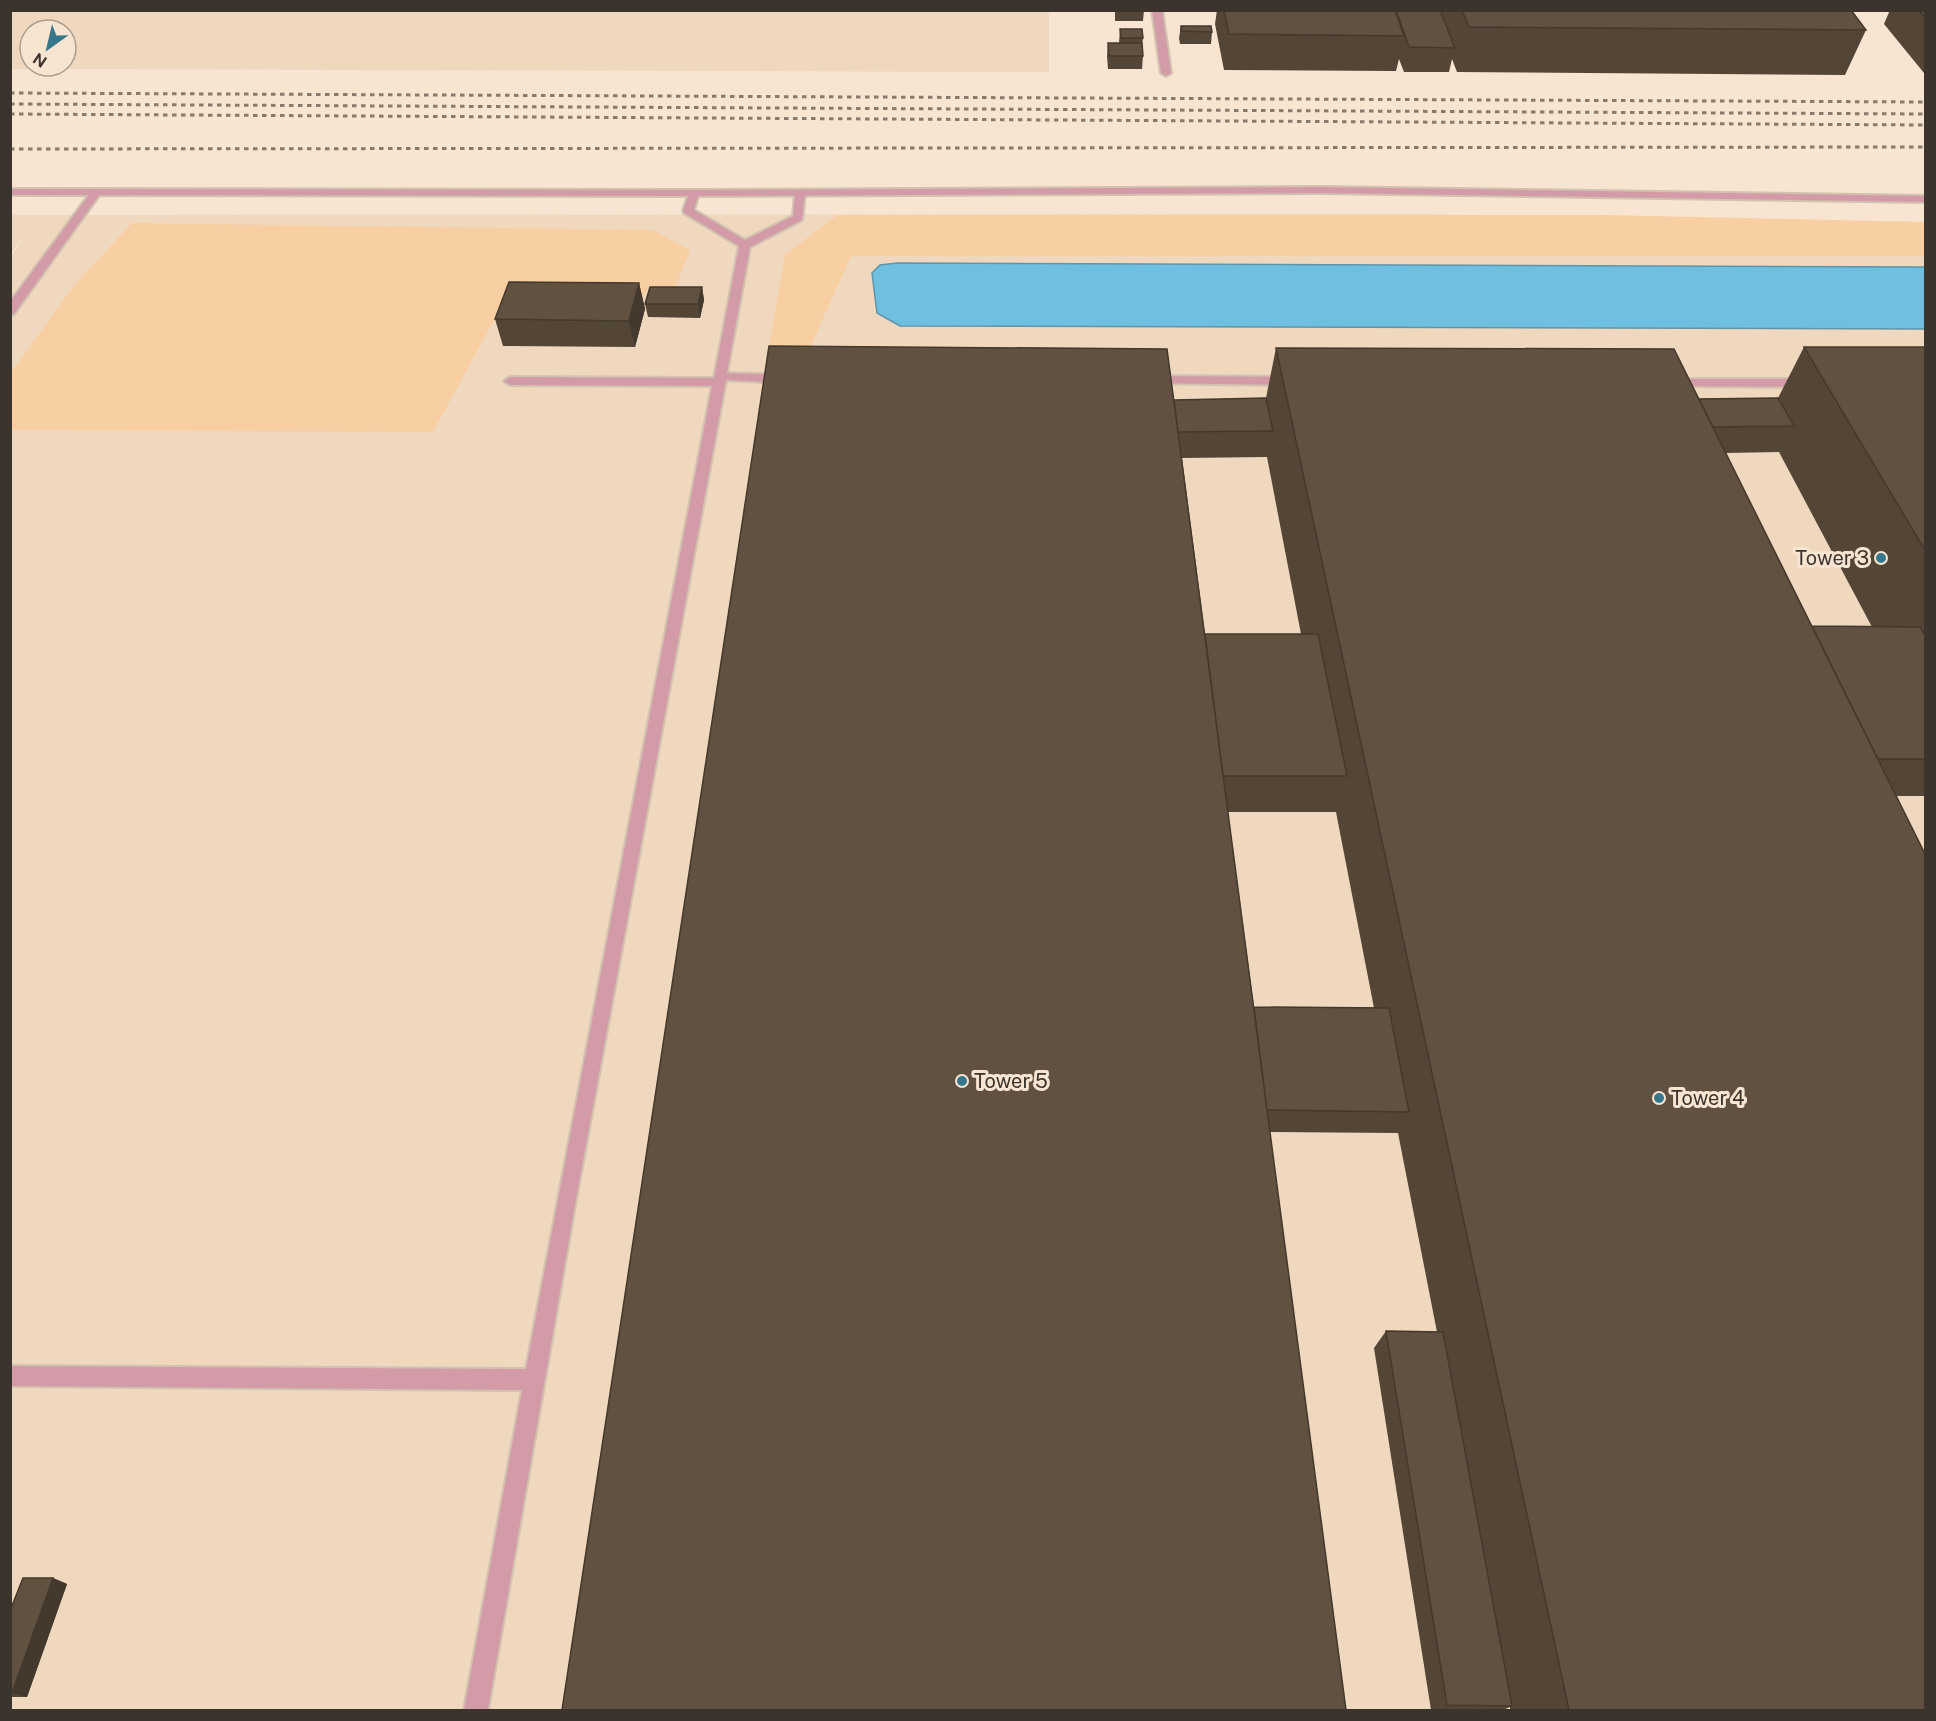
<svg xmlns="http://www.w3.org/2000/svg" width="1936" height="1721" font-family="'Public Sans',sans-serif">
<style>
.built{fill:#f0d8bf;fill-rule:evenodd}
.green{fill:#f8cfa3}
.water{fill:#6fbfe0;stroke:#5f95aa;stroke-width:1.5}
.lines{fill:none;stroke-linecap:round;stroke-linejoin:round}
.service-casing{stroke:#d2c2b0;stroke-width:4}
.minor-casing{stroke:#d2c2b0;stroke-width:4}
.tertiary-casing{stroke:#d2c2b0;stroke-width:4}
.service{fill:#d39ba7;fill-rule:evenodd}
.minor{fill:#d39ba7;fill-rule:evenodd}
.tertiary{fill:#d39ba7;fill-rule:evenodd}
.rail{stroke:#867b6e;stroke-width:3;stroke-dasharray:4.5 4.5;stroke-linecap:butt}
.wall{fill:#534637;fill-rule:evenodd}
.shaded-wall{fill:#44392d}
.building{fill:#615140;stroke:#44392d;stroke-width:1.5}
.poi-dot{fill:#37778b;stroke:#f8e5d1;stroke-width:2}
.labels{text-anchor:middle;dominant-baseline:central;stroke-width:6;stroke-linejoin:round;paint-order:stroke}
.poi-label{font-size:20px;fill:#3b342c;stroke:#f8e5d1;text-anchor:start}
</style>
<rect width="100%" height="100%" fill="#f8e5d1"/>
<path class="built" d="M11,10L1049,11V72L11,69ZM30,30H66V66H30Z
M1417,214L1925,222V1710H11L10,258L28,231L11,254L10,215Z"/>
<path class="green" d="M837,215H1605L1925,222V256H851L809,350L769,346L785,255Z
M132,223L652,230L690,250L675,288L649,289L642,297L506,298L433,432L11,430V373L72,288Z"/>
<path class="water" d="M897,263L1925,267V329L900,326L877,313L872,273L880,265Z"/>
<g class="lines">
<g class="service-casing">
<path id="service" d="M694,190L699,193L694,210L745,240L793,216L795,193L800,190L805,193L802,220L750,247L727,373L786,375L792,379L786,383L726,380L575,1205L488,1710H464L522,1390L10,1386V1366L526,1369L712,386L510,385L504,381L510,377L714,378L739,246L684,213L683,211L689,193Z
M95,191L100,194L14,314H10V302L91,192Z
M1151,376L1290,377L1296,381L1290,385L1147,383L1145,380L1147,377Z
M1670,379H1806L1812,383L1806,387L1666,386L1664,383L1666,380Z"/>
</g>
<g class="minor-casing">
<path id="minor" d="M1152,10H1162L1171,73L1166,76L1161,73Z"/>
</g>
<g class="tertiary-casing">
<path id="tertiary" d="M1322,187L1926,196V202L1322,193L694,196L10,195V189L694,190Z"/>
</g>
<use href="#service" class="service"/>
<use href="#minor" class="minor"/>
<use href="#tertiary" class="tertiary"/>
<path class="rail" d="M10,93L1926,102
M10,104L1926,114
M10,114L1926,125
M10,149L1926,147"/>
</g>
<path class="wall" d="M1115,10H1144L1143,21H1115Z
M1217,10H1851L1866,30L1845,75L1457,72L1452,59L1449,72H1404L1399,59L1396,71L1224,70L1215,24Z
M1890,10H1926V73H1924L1884,24Z
M1181,26L1212,32L1211,44H1180L1179,38Z
M1120,29L1143,38L1142,46L1143,56L1142,69H1108L1107,56L1108,43H1119Z
M639,283L645,309L635,347L503,346L495,319Z
M702,287L704,300L700,318L648,317L645,304Z
M769,346L1167,349L1174,400L1266,398L1276,348L1674,349L1699,399L1778,398L1804,347H1926V796H1896L1926,856V1710H1510V1707L1503,1710H1431L1374,1348L1386,1331L1437,1332L1398,1133L1270,1132L1346,1710H562ZM1779,452L1872,627L1812,626L1726,453ZM1267,457L1301,634H1205L1182,458ZM1228,812H1336L1374,1008L1254,1007Z
M53,1578L67,1584L27,1697H10V1611Z"/>
<path class="shaded-wall" d="M639,283L645,309L635,347L629,321Z
M702,287L704,300L700,318L698,304Z
M53,1578L67,1584L27,1697L12,1693Z"/>
<path class="building" d="M1224,10H1395L1404,36L1229,34Z
M1396,10H1440L1455,48L1409,47Z
M1462,10H1851L1866,30L1469,27Z
M1919,10H1926V19Z
M1181,26H1211L1212,32L1181,31Z
M1120,29H1142L1143,38H1121Z
M1108,43H1142L1143,56H1109Z
M509,282L639,283L629,321L495,319Z
M650,287H702L698,304H645Z
M769,346L1167,349L1346,1710H562Z
M1804,347H1926V552Z
M1276,348L1674,349L1926,856V1710H1569Z
M1266,398L1273,431L1178,432L1174,400Z
M1778,398L1794,426L1713,427L1699,399Z
M1812,626L1920,627L1926,637V759H1878Z
M1205,634H1318L1347,776H1223Z
M1254,1007L1389,1008L1409,1112L1267,1110Z
M1386,1331L1443,1332L1512,1706L1447,1705Z
M23,1578H53L12,1693H10V1611Z"/>
<g class="poi-dot">
<circle cx="1881" cy="558" r="6"/>
<circle cx="962" cy="1081" r="6"/>
<circle cx="1659" cy="1098" r="6"/>
</g>
<g class="labels">
<g class="poi-label">
<text x="1869" y="558" text-anchor="end">Tower 3</text>
<text x="974" y="1081">Tower 5</text>
<text x="1671" y="1098">Tower 4</text>
</g>
</g>
<rect width="1936" height="1721" fill="none" stroke="#3b342c" stroke-width="24"/>
<g transform="translate(48 48) rotate(214)"><circle r="28" fill="#f8e5d1" stroke="#ac9e8f" stroke-width="1.5"/>
<path d="M0-4.5L10 22L0 15L-10 22Z" fill="#37778b"/>
<text y="-9" font-size="16" font-weight="bold" text-anchor="middle" fill="#3b342c">N</text>
</g>
</svg>
